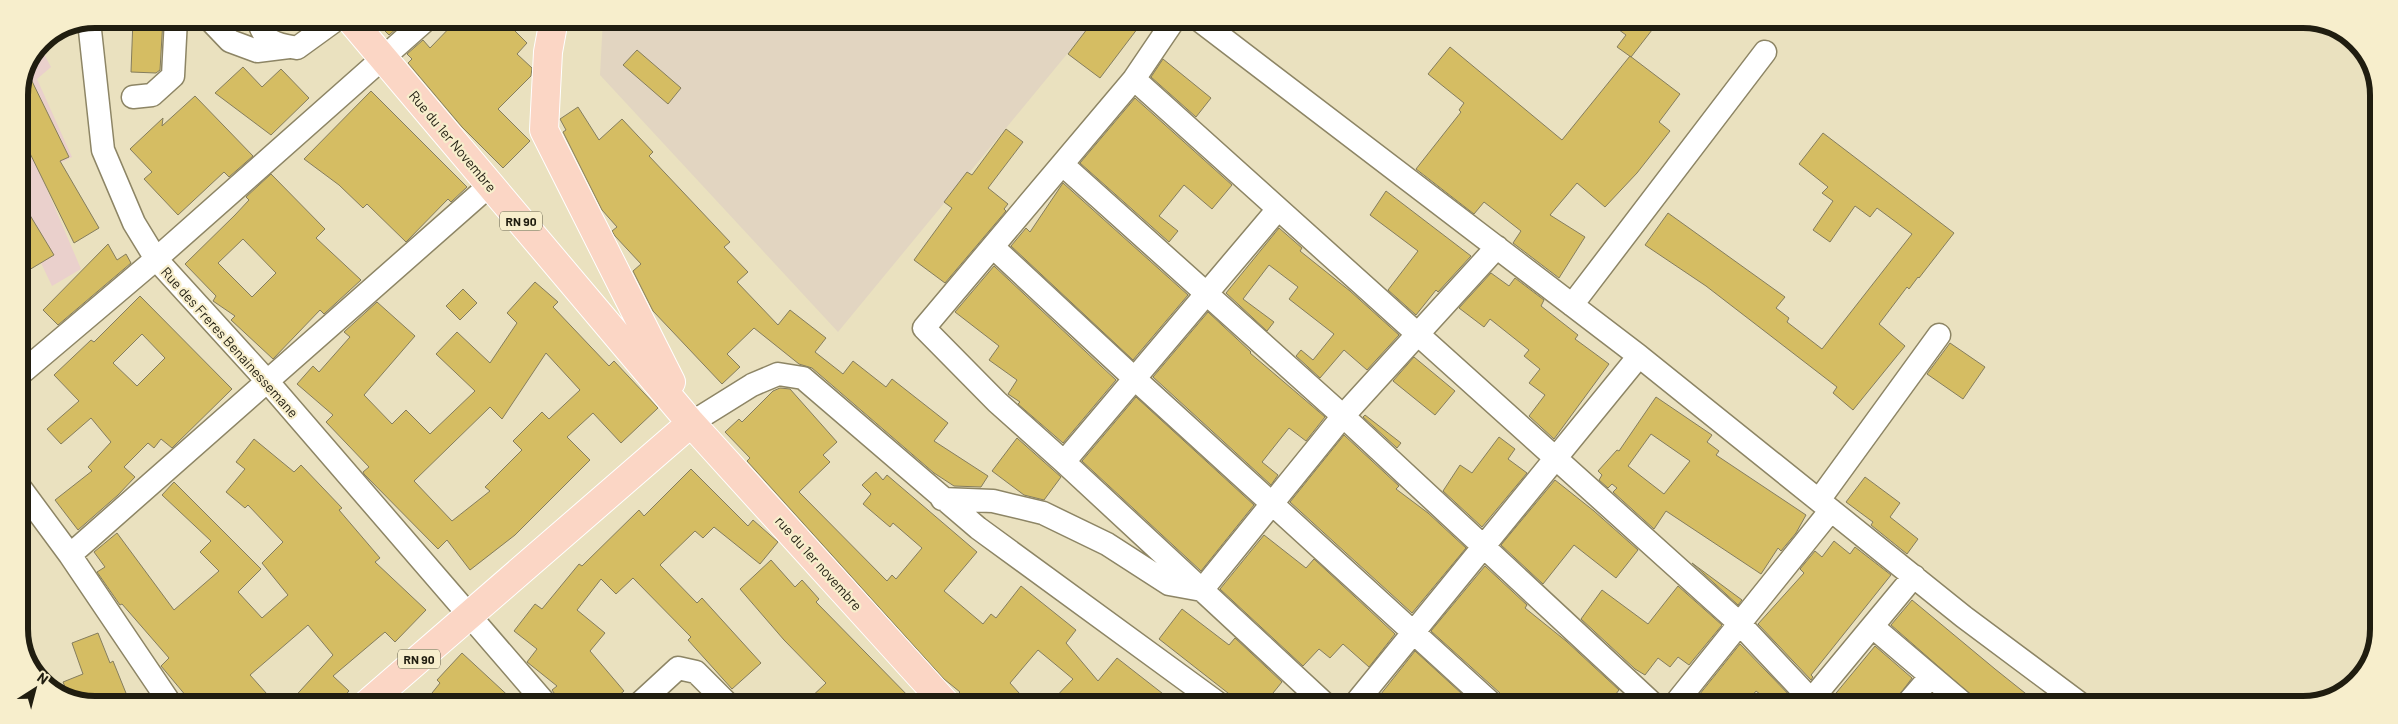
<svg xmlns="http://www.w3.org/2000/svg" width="2398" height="724" font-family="Barlow,sans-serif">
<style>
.commercial{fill:#e2d5c1}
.education{fill:#ead0cc}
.building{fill:#d5bd63;stroke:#857d5d;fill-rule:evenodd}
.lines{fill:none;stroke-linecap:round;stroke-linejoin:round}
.minor-casing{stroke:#8d8565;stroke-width:25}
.major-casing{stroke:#fff;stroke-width:30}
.minor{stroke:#fff;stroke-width:22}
.major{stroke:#fbd6c5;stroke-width:28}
.labels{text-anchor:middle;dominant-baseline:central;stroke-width:4.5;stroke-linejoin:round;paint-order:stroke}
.shield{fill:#f7eecc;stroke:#605c48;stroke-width:1}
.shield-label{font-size:12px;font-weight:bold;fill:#201d10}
.street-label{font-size:14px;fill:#201d10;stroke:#f7eecc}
.rim{fill:none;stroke:#201d10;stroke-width:6}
</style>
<rect width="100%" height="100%" fill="#eae1bf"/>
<path class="commercial" d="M603,19L1095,20L838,332L600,75Z"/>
<path class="education" d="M39,45L51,67L37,79L72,157L40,173L81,269L52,286L19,217V94Z"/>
<path class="building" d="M133,19H163L160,70L156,73L131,72Z
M373,19H401L404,22L389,35Z
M458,19H503L527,43L517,54L532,68L531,76L498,109L530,141L503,168L462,127L408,63L412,59L407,54L423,40L430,48Z
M1094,20H1144L1100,78L1068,54Z
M1607,21H1659L1631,57L1617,47L1626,35Z
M1450,47L1562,140L1630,56L1680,94L1659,122L1670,131L1637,173L1605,207L1577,183L1550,215L1585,237L1559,278L1513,243L1521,231L1484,202L1474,214L1416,169L1461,112L1459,110L1464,103L1428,74Z
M637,50L681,88L668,104L623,65Z
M1163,59L1211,98L1196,117L1151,77Z
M243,67L262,87L281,69L309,98L271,135L215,93Z
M28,73L69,157L60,161L99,228L74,243L19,131V94Z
M371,91L467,187L451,202L448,199L406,242L367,204L363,208L339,185L304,159Z
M195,96L253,156L229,177L224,172L178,215L144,179L152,172L130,149L163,118L162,126Z
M1135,98L1232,185L1212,209L1184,185L1159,216L1178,231L1169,242L1080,163Z
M578,107L599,140L622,119L653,152L649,156L730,242L724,247L748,272L737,282L778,325L790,310L826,338L815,352L843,374L853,361L886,387L892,379L948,423L934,441L988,476L981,487L954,486L934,473L812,368L799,364L754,328L727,354L740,367L722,384L653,311L633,271L641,264L615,236L612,231L617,227L602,210L563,132L566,130L560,119Z
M1006,129L1023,142L988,188L1008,204L1004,209L1006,211L945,283L914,260L952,208L944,202L967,172L972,175Z
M1823,133L1954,233L1919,278L1918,277L1909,289L1907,287L1879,324L1905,346L1853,410L1833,393L1837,387L1706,286L1645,245L1668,213L1785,297L1776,308L1789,318L1787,322L1822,349L1912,234L1877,208L1870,217L1855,206L1830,242L1813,230L1833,201L1822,193L1828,187L1799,164Z
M271,174L325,229L316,238L361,280L324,314L320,310L273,359L231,320L235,316L213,301L216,296L185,264L235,215L249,200L246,197ZM243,239L276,273L252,297L218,263Z
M1063,183L1188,295L1133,360L1011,246L1026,228L1030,232Z
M1386,191L1471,256L1438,292L1436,290L1416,315L1388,290L1418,251L1370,215Z
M19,197L54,255L19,276Z
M1279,228L1302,248L1300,251L1350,291L1399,335L1367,370L1344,350L1320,378L1296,356L1301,350L1313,360L1334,334L1289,299L1298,287L1269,265L1243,299L1274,322L1267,331L1226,293Z
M108,244L117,260L126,254L131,263L58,325L43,310Z
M994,266L1116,380L1063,443L1018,404L1020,402L1008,394L1017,380L989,360L999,346L955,312Z
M1491,273L1509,286L1515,278L1544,300L1541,306L1578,335L1575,339L1609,364L1554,439L1529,416L1545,395L1529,383L1540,369L1524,356L1529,350L1490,319L1484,327L1459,308Z
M535,282L558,302L553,307L609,366L614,361L658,408L621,443L593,413L567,437L590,460L515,535L470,570L447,540L438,549L364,474L363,472L369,467L326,422L333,415L297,384L313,366L319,372L350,337L344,332L377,302L415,336L364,395L392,424L406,410L430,434L475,391L436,354L457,332L490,363L517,323L507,313ZM546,353L580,390L549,419L542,412L513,441L522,450L485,487L490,491L452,521L414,481L490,407L502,419Z
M463,289L477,303L460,320L446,306Z
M140,296L232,389L172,448L161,439L154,448L148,443L124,467L135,477L118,495L78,530L55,500L92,471L88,467L111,442L91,418L61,444L47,429L79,401L54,375L91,340L94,342ZM142,334L165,358L137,386L113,363Z
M1208,312L1251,352L1250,353L1325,417L1306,441L1289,428L1262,462L1278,475L1271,485L1153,377Z
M1950,343L1985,367L1963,399L1927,374Z
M1414,357L1455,391L1435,415L1393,381Z
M780,388L790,389L837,442L823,455L830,462L799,492L887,581L892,575L896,579L922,548L893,523L890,527L863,504L871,494L862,485L876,472L883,480L887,475L977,552L944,591L983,624L991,614L996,618L1021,586L1076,630L1066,643L1098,681L1117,658L1176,704H1049L1073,679L1038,650L1010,683L1029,704H961L958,694L960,692L944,679L747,461L750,458L725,432L739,419L742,422L773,391Z
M1136,397L1254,505L1201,571L1082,461Z
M1656,397L1712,435L1707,442L1719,451L1716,455L1806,515L1796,533L1781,551L1778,548L1761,574L1666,511L1654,529L1613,492L1617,488L1612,484L1608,488L1599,480L1602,475L1598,471L1617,450L1619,451ZM1651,434L1690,461L1664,494L1628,466Z
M1365,415L1401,443L1397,448L1363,417Z
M1344,435L1399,486L1396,489L1428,513L1466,548L1412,613L1290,502Z
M1499,437L1515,449L1508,459L1527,473L1482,527L1443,491L1460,465L1472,473Z
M1017,438L1061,477L1044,500L1024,495L992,471Z
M254,439L294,472L301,465L342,508L339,510L380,558L375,562L426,610L395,642L385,632L333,676L349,691L338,703H289L333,655L308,625L250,675L275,703H192L161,666L169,658L122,604L120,605L97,572L105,567L94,552L117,533L174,610L219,571L200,552L211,541L162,495L174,482L261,569L238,592L262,618L288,595L262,563L283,542L248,505L245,508L226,492L245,469L236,462Z
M691,469L748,526L753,520L778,542L760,564L714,527L703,538L695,531L660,565L697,603L702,598L761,663L732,689L688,640L691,637L633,578L616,594L601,579L577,610L605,633L590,651L624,691L610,703H561L552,690L557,686L527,662L537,649L514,631L535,604L542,609L579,564L582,566L639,510L644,516Z
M1865,477L1900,503L1890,517L1918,539L1907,554L1871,525L1873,522L1846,502Z
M1555,480L1594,511L1638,550L1616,578L1574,545L1543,584L1501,545Z
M1264,535L1306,568L1314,559L1395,634L1369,667L1343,644L1330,658L1319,649L1303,666L1220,589Z
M1834,541L1850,554L1855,547L1891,575L1811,675L1813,677L1811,680L1758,624L1804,573L1800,569L1815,551L1822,557Z
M771,560L795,587L802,580L819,599L816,602L916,704L805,703L826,683L784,640L740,589Z
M1692,563L1742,600L1738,605Z
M1485,566L1527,605L1525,608L1566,641L1619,690L1608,704H1505L1501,694L1431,631Z
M1678,586L1722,625L1689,665L1678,657L1670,667L1658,658L1645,675L1635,669L1581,619L1602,590L1648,624Z
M1912,600L1995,669L2040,705H1984L1977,700L1891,625Z
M1182,609L1229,645L1235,638L1282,682L1264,704H1242L1159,639Z
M98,633L110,663L113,661L130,703H75L71,701L63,682L83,674L72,643Z
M1740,644L1795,701L1794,705H1774L1756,691L1745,705H1691Z
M1875,646L1912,678L1892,705H1840L1832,698Z
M1415,651L1473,704H1420L1408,694L1399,704H1373Z
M462,653L516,703H424L440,683L437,680Z"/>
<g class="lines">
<g class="minor-casing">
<path id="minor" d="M209,19L230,41L257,51L289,47
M258,19C264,43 276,44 297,48L337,19
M1174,20L1134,79L924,328L997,402L1064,462L1325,704
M1199,20L1639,356L1964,617L2082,705
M89,21L103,150L134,223L156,259L267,381L545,703
M1134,79L1740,624L1816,705
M133,97L152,95L173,76L176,19
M1063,165L1343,416L1653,704
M993,247L1135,379L1492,704
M1572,305L1765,52
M19,375L156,259L427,19
M691,423L752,385L778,374L803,378L978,528L1219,704
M1064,462L1278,209
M19,486L70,555L170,703
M942,499L993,501L1043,513L1107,544L1169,584L1202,590L1343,416L1497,247
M1819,500L1939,335
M70,555L490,185
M1873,627L1965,705
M640,703L678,668L696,672L727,703
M1355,704L1639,356
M1675,704L1831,510
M1807,705L1914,576
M1906,705L1931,676"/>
</g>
<g class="major-casing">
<path id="major" d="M350,19L691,423L946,704
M554,19L548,52L544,130L671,382
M368,703L691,423"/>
</g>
<use href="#minor" class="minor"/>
<use href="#major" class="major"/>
</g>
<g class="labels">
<g class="shield">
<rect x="500" y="211.5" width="42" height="19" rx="4"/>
<rect x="398" y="649.5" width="42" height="19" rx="4"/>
</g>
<g class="shield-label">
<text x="521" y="221">RN 90</text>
<text x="419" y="659">RN 90</text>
</g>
<g class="street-label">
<text transform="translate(453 141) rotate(50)">Rue du 1er Novembre</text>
<text transform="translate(230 342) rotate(48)">Rue des Freres Benainessemane</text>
<text transform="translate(819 563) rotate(48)">rue du 1er novembre</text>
</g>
</g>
<path d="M0 0H2398V724H0ZM95 28H2303A67 67 0 0 1 2370 95V629A67 67 0 0 1 2303 696H95A67 67 0 0 1 28 629V95A67 67 0 0 1 95 28Z" fill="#f7eecc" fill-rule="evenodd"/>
<path class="rim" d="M95 28H2303A67 67 0 0 1 2370 95V629A67 67 0 0 1 2303 696H95A67 67 0 0 1 28 629V95A67 67 0 0 1 95 28Z"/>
<g transform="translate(35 689) rotate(36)" stroke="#f7eecc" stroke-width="4" paint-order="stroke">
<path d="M0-4L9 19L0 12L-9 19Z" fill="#201d10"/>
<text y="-8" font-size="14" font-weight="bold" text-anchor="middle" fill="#201d10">N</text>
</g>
</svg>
